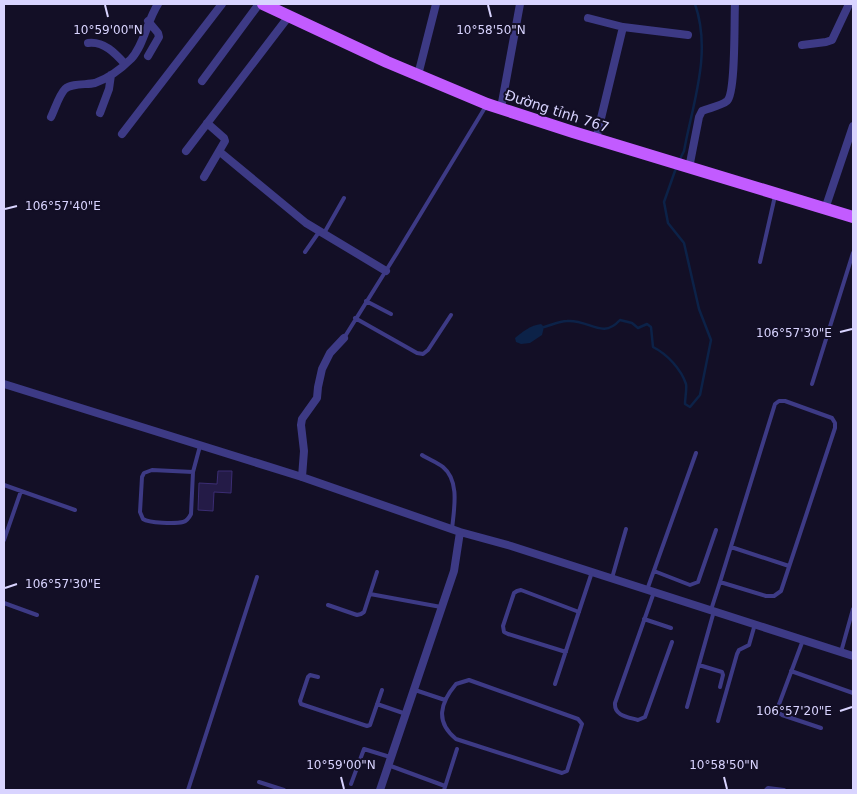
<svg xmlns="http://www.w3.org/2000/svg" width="857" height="794" font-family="'DejaVu Sans',sans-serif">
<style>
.water{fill:#0c2248}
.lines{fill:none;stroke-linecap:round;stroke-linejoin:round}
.stream{stroke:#0c2248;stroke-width:2.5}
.building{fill:#241b47;stroke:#3b2d73}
.service{stroke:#3d3a85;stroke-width:4}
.minor{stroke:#3d3a85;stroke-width:8}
.primary{stroke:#c25bff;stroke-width:12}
.ticks{fill:none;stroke:#d9d4ff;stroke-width:2}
.labels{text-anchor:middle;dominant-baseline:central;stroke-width:4;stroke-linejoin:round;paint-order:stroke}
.street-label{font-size:14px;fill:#d9d4ff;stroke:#130f26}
.ticks-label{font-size:12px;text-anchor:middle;fill:#d9d4ff;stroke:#130f26;stroke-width:4;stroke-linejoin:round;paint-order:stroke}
</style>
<rect width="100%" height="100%" fill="#130f26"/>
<path class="water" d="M541,324L544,327L542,335L530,343L521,344L516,342L515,338C522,332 531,325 541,324Z"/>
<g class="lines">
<path class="stream" d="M679,161L684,151C693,102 712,53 695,4
M544,327C551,325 560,321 567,321C589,319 602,340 620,320L632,323L638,328L647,324L651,327L653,347C667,354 681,369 686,384C687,389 685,398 685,404L690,407L700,395L711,340L699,309L684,243L668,223L664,202L676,168"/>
</g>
<path class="building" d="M218,471H232L231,493L214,492L213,511L198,510L199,483L217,484Z"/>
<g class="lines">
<path class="service" d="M323,235L344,198
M305,252L319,232
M760,262L775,196
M366,301L391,314
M355,318L417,353L423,354L428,350L451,315
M344,338L397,253L486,106
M812,384L853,253
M422,455C428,459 437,462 443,467C460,481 454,509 452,529
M193,472L152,470L144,473L142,477L140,512L143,519C149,523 175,524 183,522C187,521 189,518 191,514L193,472L200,446
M4,485L75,510
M4,540L21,491
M731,547L789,566
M654,571L690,585L698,582L716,530
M612,578L626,529
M647,590L696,453
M654,592L615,703C614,716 628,717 638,720L645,717L672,642
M370,594L441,607
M4,603L37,615
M328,605L357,615L361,614L364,612L377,572
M711,610L720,582L775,404L779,401H785L832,418L835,423V428L781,591L774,596H766L720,582
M644,619L671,628
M803,640L778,707V712L782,715L821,728
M566,652L508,634L504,632L503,626L514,593L517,591L521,590L579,612
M841,652L853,609
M699,665L722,672L723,675L720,687
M791,671L853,693
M318,677L310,675L308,677L300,701L301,704L367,726L370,725L382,690
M469,680L578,719L582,724L567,771L562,773L456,739C435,722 440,703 456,684Z
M555,684L592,572
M415,690L445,700
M377,704L406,714
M687,707L714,611
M718,721L737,654L739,650L749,645L755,624
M388,765L445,786
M259,782L284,790
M351,784L364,749L390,757
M188,790L257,577
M444,790L457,749
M766,790L768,788L784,790"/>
<path class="minor" d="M588,18L623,27L596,139
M623,27L688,35
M88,43C104,41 115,53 125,64
M802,45L826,42L832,40L849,4
M148,56L159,37L158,33L148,21
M418,75L436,4
M202,81L259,4
M501,108L520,4
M100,113L109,89L111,75
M51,117C55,109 59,95 65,89C72,83 87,85 95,83C109,78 121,69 131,59C144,45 147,21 158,4
M122,134L222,4
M186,151L289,16
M220,152L306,223L386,271
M689,168L699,117L702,111C709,108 721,106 727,101C736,93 734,19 735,4
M204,177L225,141L224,138L207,123
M825,209L853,126
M4,384L302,477L460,532
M302,477L304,451L301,425L302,419L317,398L318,387L322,369L330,353L344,338
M380,790L454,571L460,532L511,546L853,656"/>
<path class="primary" d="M263,4L387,62L487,104L573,132L853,217"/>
</g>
<path class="ticks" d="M105,5L108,17M488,5L491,17M5,209L17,206M840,332L852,329M5,588L17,584M840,711L852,707M341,777L344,789M724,777L727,789"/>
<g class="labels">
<g class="street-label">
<text transform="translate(557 111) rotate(18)">Đường tỉnh 767</text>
</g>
</g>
<g class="ticks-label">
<text x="108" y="34">10°59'00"N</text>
<text x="491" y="34">10°58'50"N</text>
<text x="63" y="210">106°57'40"E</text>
<text x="794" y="337">106°57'30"E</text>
<text x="63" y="588">106°57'30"E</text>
<text x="794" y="715">106°57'20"E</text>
<text x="341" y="769">10°59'00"N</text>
<text x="724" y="769">10°58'50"N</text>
</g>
<rect width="857" height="794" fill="none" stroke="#d9d4ff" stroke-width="10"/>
</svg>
